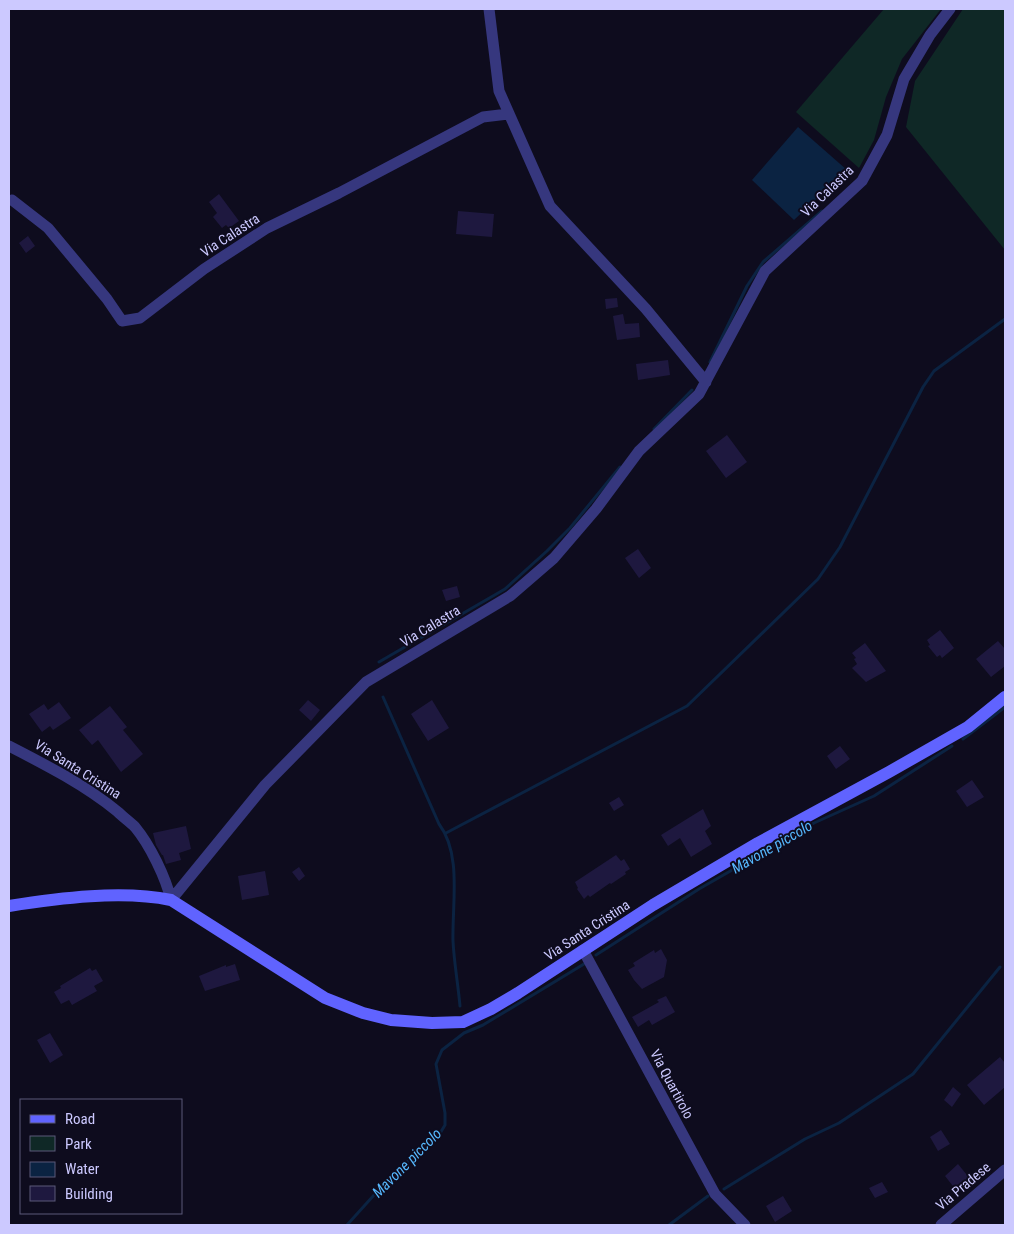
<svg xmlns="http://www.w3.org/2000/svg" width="1014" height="1234" font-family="'Roboto Condensed',sans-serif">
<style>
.green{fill:#0f2826}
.water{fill:#0b2342}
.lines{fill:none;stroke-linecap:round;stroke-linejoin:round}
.stream{stroke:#0b2342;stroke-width:3}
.building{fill:#1e183f}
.street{stroke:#36377e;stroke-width:11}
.secondary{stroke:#6063ff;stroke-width:12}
.labels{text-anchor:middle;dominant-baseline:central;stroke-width:4;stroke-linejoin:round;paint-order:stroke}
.street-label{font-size:14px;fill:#ccc9ff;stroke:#0e0c1e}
.water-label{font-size:15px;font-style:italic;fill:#57b9ff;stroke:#0e0c1e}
</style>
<rect width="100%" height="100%" fill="#0e0c1e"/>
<path class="green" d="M884,9H941L902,59L886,97L874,140L859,168L796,112Z
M963,9H1005V250L906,127L915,81Z"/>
<path class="water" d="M798,127L847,170L794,220L752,180Z"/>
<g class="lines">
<path class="stream" d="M710,362L747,286L763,262L822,211
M654,429L692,390
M379,662L505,589L547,551L570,528L620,467
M383,697L439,824C462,854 452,904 453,941C454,962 458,984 460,1006
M963,739L1005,707
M446,833L687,706L818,579L840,547L923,387L934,371L1005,319
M596,955L699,889L814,823L874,796L952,746
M724,1189L805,1139L839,1123L913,1074L1000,967
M347,1225L393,1174L439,1135L445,1125V1113L436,1064L442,1050L464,1033L483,1025L584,964
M669,1225L708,1196"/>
</g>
<path class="building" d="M219,194L239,221L229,228L226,225L222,228L213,217L217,213L209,202Z
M458,211L494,214L492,237L456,234Z
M28,236L35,246L26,253L19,243Z
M617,298L618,307L606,309L605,299Z
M623,314L625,324L639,323L640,337L617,340L613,316Z
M668,360L670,375L638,380L636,364Z
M727,435L747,462L726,478L706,451Z
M638,549L651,568L639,578L625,558Z
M457,586L460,597L446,601L442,590Z
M940,630L954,648L942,658L940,655L937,657L928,646L930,645L927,640Z
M998,641L1005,649V666L991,677L976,659Z
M865,643L886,671L866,682L852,668L857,664L854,659L856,658L852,653Z
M308,700L320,710L311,721L299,710Z
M432,700L449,728L428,741L411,714Z
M59,702L71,718L53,730L50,726L42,732L29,714L44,704L48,710Z
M110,706L127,727L123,730L143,754L121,772L98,740L92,745L79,730Z
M840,746L850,759L836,769L827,756Z
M972,780L984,797L967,807L956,791Z
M619,797L624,805L614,811L609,803Z
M703,809L711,826L705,831L712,844L691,857L680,838L668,846L661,835Z
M186,826L191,849L179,853L181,860L166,864L163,855H162L156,845L153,833Z
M616,855L621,861L624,859L630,869L625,872L626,874L611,884L610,883L590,897L588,895L584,899L577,889L578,888L575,882Z
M299,867L305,876L299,881L292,872Z
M265,871L269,895L242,900L238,876Z
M661,949L667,960L664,977L642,989L634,980L628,970L635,966L633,963L654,950L655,953Z
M235,964L240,980L205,991L199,976L226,965V967Z
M90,968L92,971L96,969L103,981L94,986L97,991L72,1005L69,1000L61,1004L54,992L61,988L60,986Z
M666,996L675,1012L652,1025L649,1020L638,1027L632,1017L659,1002L657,1000Z
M50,1033L63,1055L50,1063L37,1040Z
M1000,1057L1005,1063V1087L984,1105L967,1085Z
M953,1087L961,1094L952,1107L944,1100Z
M941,1130L950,1144L938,1151L930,1137Z
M958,1164L971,1180L956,1190L945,1176Z
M882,1182L888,1192L875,1198L869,1188Z
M783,1196L792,1211L775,1222L766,1206Z"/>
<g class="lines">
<path class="street" d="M489,9L499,91L550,206L646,309L706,382
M12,200L48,228L107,299L122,321L140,318L204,269L267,228L339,193L483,117L508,114
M9,746C46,765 85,785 118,812C123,817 130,822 135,827C150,845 166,878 171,900
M171,900L265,785L366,682L510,596L554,558L596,509L639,451L699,394L765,271L862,181L887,135L904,79L930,35L950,9
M583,950L715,1194L745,1225
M941,1225L1005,1170"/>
<path class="secondary" d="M9,906C59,898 122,890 171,900L325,998L363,1013L391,1020L432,1023L463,1022L491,1009L518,993L653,905L758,843L889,772L968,727L1005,697"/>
</g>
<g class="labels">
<g class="street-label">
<text transform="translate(827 191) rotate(-44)">Via Calastra</text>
<text transform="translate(230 235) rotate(-33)">Via Calastra</text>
<text transform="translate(430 626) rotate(-31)">Via Calastra</text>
<text transform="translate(78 769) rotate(32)">Via Santa Cristina</text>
<text transform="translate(587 930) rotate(-33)">Via Santa Cristina</text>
<text transform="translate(672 1084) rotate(62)">Via Quartirolo</text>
<text transform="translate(963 1186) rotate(-40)">Via Pradese</text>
</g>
<g class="water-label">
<text transform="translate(772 847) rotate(-30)">Mavone piccolo</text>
<text transform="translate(407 1163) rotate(-45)">Mavone piccolo</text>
</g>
</g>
<rect width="1014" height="1234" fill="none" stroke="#ccc9ff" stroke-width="20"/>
<rect x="20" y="1099" width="162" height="115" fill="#0e0c1e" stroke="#5a5878"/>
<rect x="30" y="1115" width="25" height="8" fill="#6063ff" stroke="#5a5878"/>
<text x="65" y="1124" font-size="15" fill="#ccc9ff">Road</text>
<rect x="30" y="1136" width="25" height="15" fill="#0f2826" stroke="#5a5878"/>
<text x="65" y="1149" font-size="15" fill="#ccc9ff">Park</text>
<rect x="30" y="1162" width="25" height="15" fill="#0b2342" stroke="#5a5878"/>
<text x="65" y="1174" font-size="15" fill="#ccc9ff">Water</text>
<rect x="30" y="1186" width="25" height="15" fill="#1e183f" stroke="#5a5878"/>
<text x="65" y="1199" font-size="15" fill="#ccc9ff">Building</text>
</svg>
